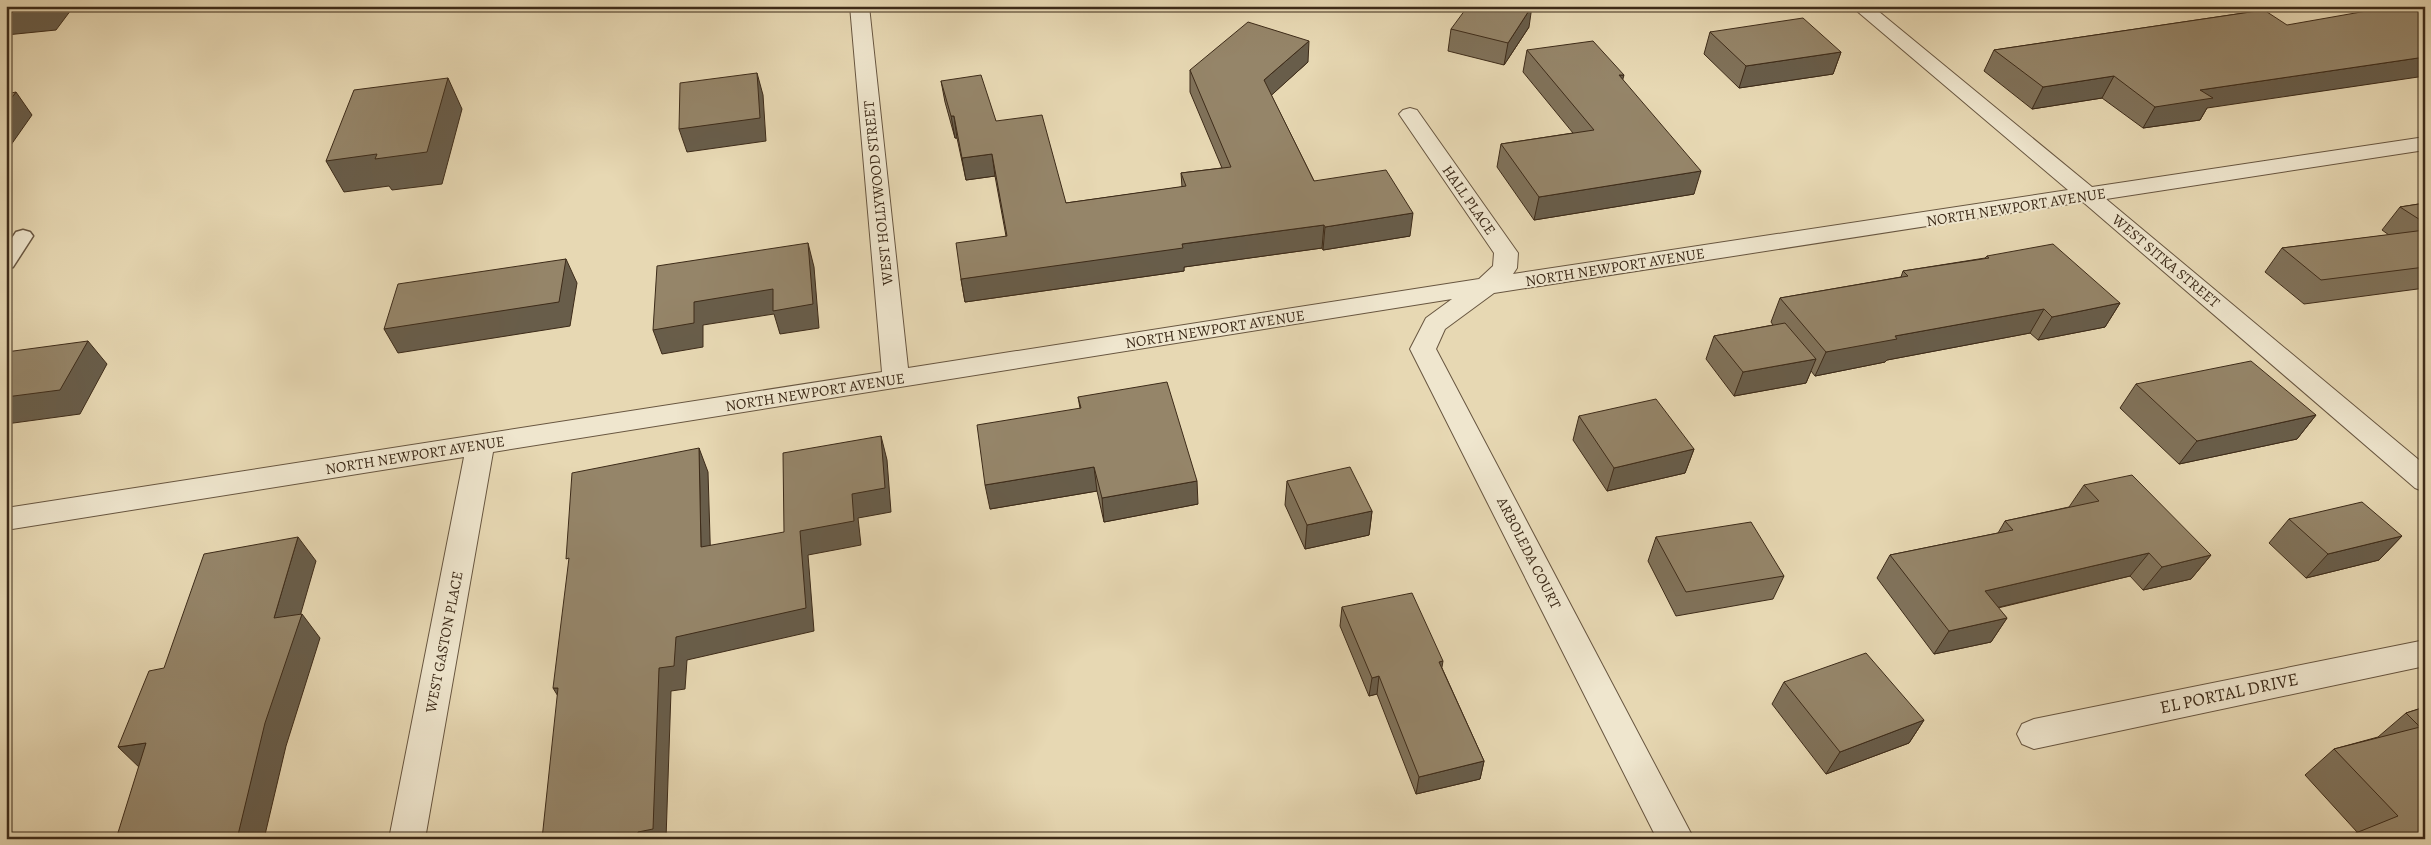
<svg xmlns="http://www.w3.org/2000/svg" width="2431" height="845" font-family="Alegreya,serif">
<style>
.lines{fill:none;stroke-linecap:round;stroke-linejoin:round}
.lane-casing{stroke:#685640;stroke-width:3}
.street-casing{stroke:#685640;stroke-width:2}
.lane{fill:#efe6ce;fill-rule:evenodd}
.street{fill:#efe6ce;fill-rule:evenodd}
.wall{fill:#80725a;stroke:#3d2b19}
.shaded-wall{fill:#685d4a;stroke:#3d2b19}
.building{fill:#958569;stroke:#3d2b19}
.labels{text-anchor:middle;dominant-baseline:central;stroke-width:4;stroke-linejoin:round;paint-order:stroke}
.street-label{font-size:15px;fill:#3d2b19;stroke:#efe6ce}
.near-street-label{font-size:18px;fill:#3d2b19;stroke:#efe6ce}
</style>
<rect width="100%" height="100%" fill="#e7d8b3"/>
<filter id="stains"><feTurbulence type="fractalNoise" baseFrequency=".004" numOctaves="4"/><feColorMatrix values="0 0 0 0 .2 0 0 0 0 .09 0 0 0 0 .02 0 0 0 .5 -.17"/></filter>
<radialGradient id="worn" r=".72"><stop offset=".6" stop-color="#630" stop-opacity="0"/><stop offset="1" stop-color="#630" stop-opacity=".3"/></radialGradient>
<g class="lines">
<g class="lane-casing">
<path id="lane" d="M23,230L30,232L33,236L13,267L6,269V247L16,232Z"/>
</g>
<g class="street-casing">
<path id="street" d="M850,6H869L908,368L1479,279L1493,266L1494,253L1399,114L1403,110L1410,108L1417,110L1518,253L1517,268L1513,274L2068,190L1851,6H1872L2092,187L2425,137V150L2106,199L2425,465V492L2415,488L2083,202L1494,293L1445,329L1436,349L1694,839H1657L1410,349L1426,318L1452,299L493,452L425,839H389L464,457L6,530V508L882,372Z
M2425,640V666L2034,749L2022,744L2017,734L2022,724L2034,719Z"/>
</g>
<use href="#lane" class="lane"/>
<use href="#street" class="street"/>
</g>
<path class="wall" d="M2264,10L2200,120L2143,128L2102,98L2032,109L1984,71L1994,50Z
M1529,27L1504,65L1448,51L1451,29Z
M1710,32L1841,52L1833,74L1739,88L1704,54Z
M1527,50L1622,79L1694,194L1534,220L1497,167L1501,144L1573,133L1523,72Z
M1308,62L1271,95L1314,181L1410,236L1323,250L1322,248L1184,267V271L965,302L961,279L1006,236L995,176L966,180L957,138H955L945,102L941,81L996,121L1066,203L1182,187L1181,173L1222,168L1190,92V70Z
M2425,203V288L2304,304L2265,272L2282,248L2389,235L2382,230L2400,207Z
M1987,256L2120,303L2105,327L2038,340L2030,333L1887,360L1885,362L1815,376L1811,371L1806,383L1734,396L1706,359L1714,336L1773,325L1771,322L1780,298L1901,277L1903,271L1985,258Z
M2136,384L2316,415L2297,439L2179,464L2120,408Z
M1078,397L1198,504L1104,522L1097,491L990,509L1080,408Z
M1579,416L1694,449L1685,473L1607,491L1573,440Z
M1287,481L1372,511L1369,535L1305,549L1285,505Z
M2084,485L2211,555L2191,579L2143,590L2130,576L1998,608L2007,618L1991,642L1934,654L1877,578L1890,555L1998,533L2005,521L2069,507Z
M2289,519L2402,536L2379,560L2306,578L2269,543Z
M1656,537L1784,576L1773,599L1676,616L1648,561Z
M1342,607L1442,668L1484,761L1480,779L1416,794L1377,694L1369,696L1340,626Z
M1784,682L1924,720L1909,743L1826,774L1772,704Z
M2425,707V839L2357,832L2305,775L2334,749L2378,737L2406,713Z"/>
<path class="shaded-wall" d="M44,6H74L56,30L6,35V12Z
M1532,6L1529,27L1504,65L1508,43Z
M1309,41L1308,62L1264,102V80Z
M1841,52L1833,74L1739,88L1746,66Z
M2425,57V76L2207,108L2200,120L2143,128L2155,107L2200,90Z
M757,73L763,95L766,141L687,152L679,129Z
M1619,75H1624L1618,97Z
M2114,76L2102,98L2032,109L2043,87Z
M448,78L462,109L442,184L392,190L389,186L344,192L326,161Z
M16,92L32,115L6,152V105Z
M951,116H954L957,138H955Z
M992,154L995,176L966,180L962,158Z
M1701,171L1694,194L1534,220L1539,197Z
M1413,213L1410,236L1323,250L1325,227Z
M1324,225L1322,248L1184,267V271L965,302L961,279L1182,244Z
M808,243L814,267L819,328L780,334L774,314L703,325V347L662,354L653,330L694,302Z
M566,259L577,283L570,326L398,353L384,329Z
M2120,303L2105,327L2038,340L2052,317Z
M2044,309L2030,333L1887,360L1885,362L1815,376L1826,352L1895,336Z
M88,341L107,364L80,414L6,424V397Z
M1816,359L1806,383L1734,396L1743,372Z
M2316,415L2297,439L2179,464L2197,441Z
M881,436L887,460L891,512L858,518L861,545L808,555L814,631L687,660L685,689L671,691L666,839H637L659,668L676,637L800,531L852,494Z
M699,448L708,472L711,570L701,547Z
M1694,449L1685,473L1607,491L1614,468Z
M1094,467L1097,491L990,509L985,485Z
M1197,481L1198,504L1104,522L1102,498Z
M1372,511L1369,535L1305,549L1307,525Z
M2402,536L2379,560L2306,578L2328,554Z
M298,537L316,561L296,630L302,614L320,638L286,746L264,839H237L274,618Z
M2149,553L2130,576L1970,614L1985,591Z
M2211,555L2191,579L2143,590L2162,567Z
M2007,618L1991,642L1934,654L1949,631Z
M1443,661L1440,679L1439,662Z
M1379,676L1377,694L1369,696L1372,678Z
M553,688H558L567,711Z
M1924,720L1909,743L1826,774L1840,752Z
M146,743L142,770L118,747Z
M1484,761L1480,779L1416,794L1419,777Z"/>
<path class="building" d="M6,6H44L42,8L6,12Z
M1468,6H1532L1508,43L1451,29Z
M2395,6H2403L2409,9L2425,7V57L2200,90L2213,98L2155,107L2114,76L2043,87L1994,50L2264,10L2287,25Z
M1803,18L1841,52L1746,66L1710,32Z
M1248,22L1309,41L1264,80L1314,181L1386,170L1413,213L1325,227L1324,225L1182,244L1183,248L961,279L956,243L1007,236L992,154L962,158L954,116H951L941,81L981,75L996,121L1042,115L1066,203L1186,186L1181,173L1231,167L1190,70Z
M1593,41L1624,75H1619L1701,171L1539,197L1501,144L1594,130L1527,50Z
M757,73L760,118L679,129L680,83Z
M448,78L427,152L375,159L377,154L326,161L354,90Z
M16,92L6,105V94Z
M2425,203V223L2400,207Z
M2425,230V267L2321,280L2282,248Z
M808,243L813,304L773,311V289L694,302V323L653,330L657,266Z
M2053,244L2120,303L2052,317L2044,309L1895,336L1897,339L1826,352L1780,298L1908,276L1903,271L1989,258L1987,256Z
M566,259L559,302L384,329L398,284Z
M1785,323L1816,359L1743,372L1714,336Z
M88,341L60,390L6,397V352Z
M2251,361L2316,415L2197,441L2136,384Z
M1167,382L1197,481L1102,498L1094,467L985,485L977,425L1081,408L1078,397Z
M1656,399L1694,449L1614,468L1579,416Z
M881,436L885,488L852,494L854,521L800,531L806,608L676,637L674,666L659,668L653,829L638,832L637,839H542L558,688H553L569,558L566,559L572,473L699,448L701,547L784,532L783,453Z
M1350,467L1372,511L1307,525L1287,481Z
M2132,475L2211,555L2162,567L2149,553L1985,591L2007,618L1949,631L1890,555L2013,530L2005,521L2099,501L2084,485Z
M2362,502L2402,536L2328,554L2289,519Z
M1751,522L1784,576L1686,592L1656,537Z
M298,537L274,618L302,614L265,723L237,839H116L146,743L118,747L149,671L164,668L204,554Z
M1412,593L1443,661L1439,662L1484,761L1419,777L1379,676L1372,678L1342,607Z
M1866,653L1924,720L1840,752L1784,682Z
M2425,707V839H2341L2398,816L2334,749L2420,727L2406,713Z"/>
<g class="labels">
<g class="street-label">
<text transform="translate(878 193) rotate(-96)">WEST HOLLYWOOD STREET</text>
<text transform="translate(1469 200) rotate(55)">HALL PLACE</text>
<text transform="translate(2016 207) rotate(-9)">NORTH NEWPORT AVENUE</text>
<text transform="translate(2166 261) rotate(40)">WEST SITKA STREET</text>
<text transform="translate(1615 267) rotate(-9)">NORTH NEWPORT AVENUE</text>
<text transform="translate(1215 329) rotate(-9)">NORTH NEWPORT AVENUE</text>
<text transform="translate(815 392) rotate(-9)">NORTH NEWPORT AVENUE</text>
<text transform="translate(415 455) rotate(-9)">NORTH NEWPORT AVENUE</text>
<text transform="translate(1529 553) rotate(63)">ARBOLEDA COURT</text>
<text transform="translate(444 642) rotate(-79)">WEST GASTON PLACE</text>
</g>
<g class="near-street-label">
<text transform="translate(2229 693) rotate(-12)">EL PORTAL DRIVE</text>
</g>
</g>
<rect width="2431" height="845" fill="none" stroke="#e7d8b3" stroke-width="25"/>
<rect x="8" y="8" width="2416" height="830" fill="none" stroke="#3d2b19" stroke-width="2.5"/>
<rect x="12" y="12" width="2406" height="820" fill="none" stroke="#3d2b19"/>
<rect width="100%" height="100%" filter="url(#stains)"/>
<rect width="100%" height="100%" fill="url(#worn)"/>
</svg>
